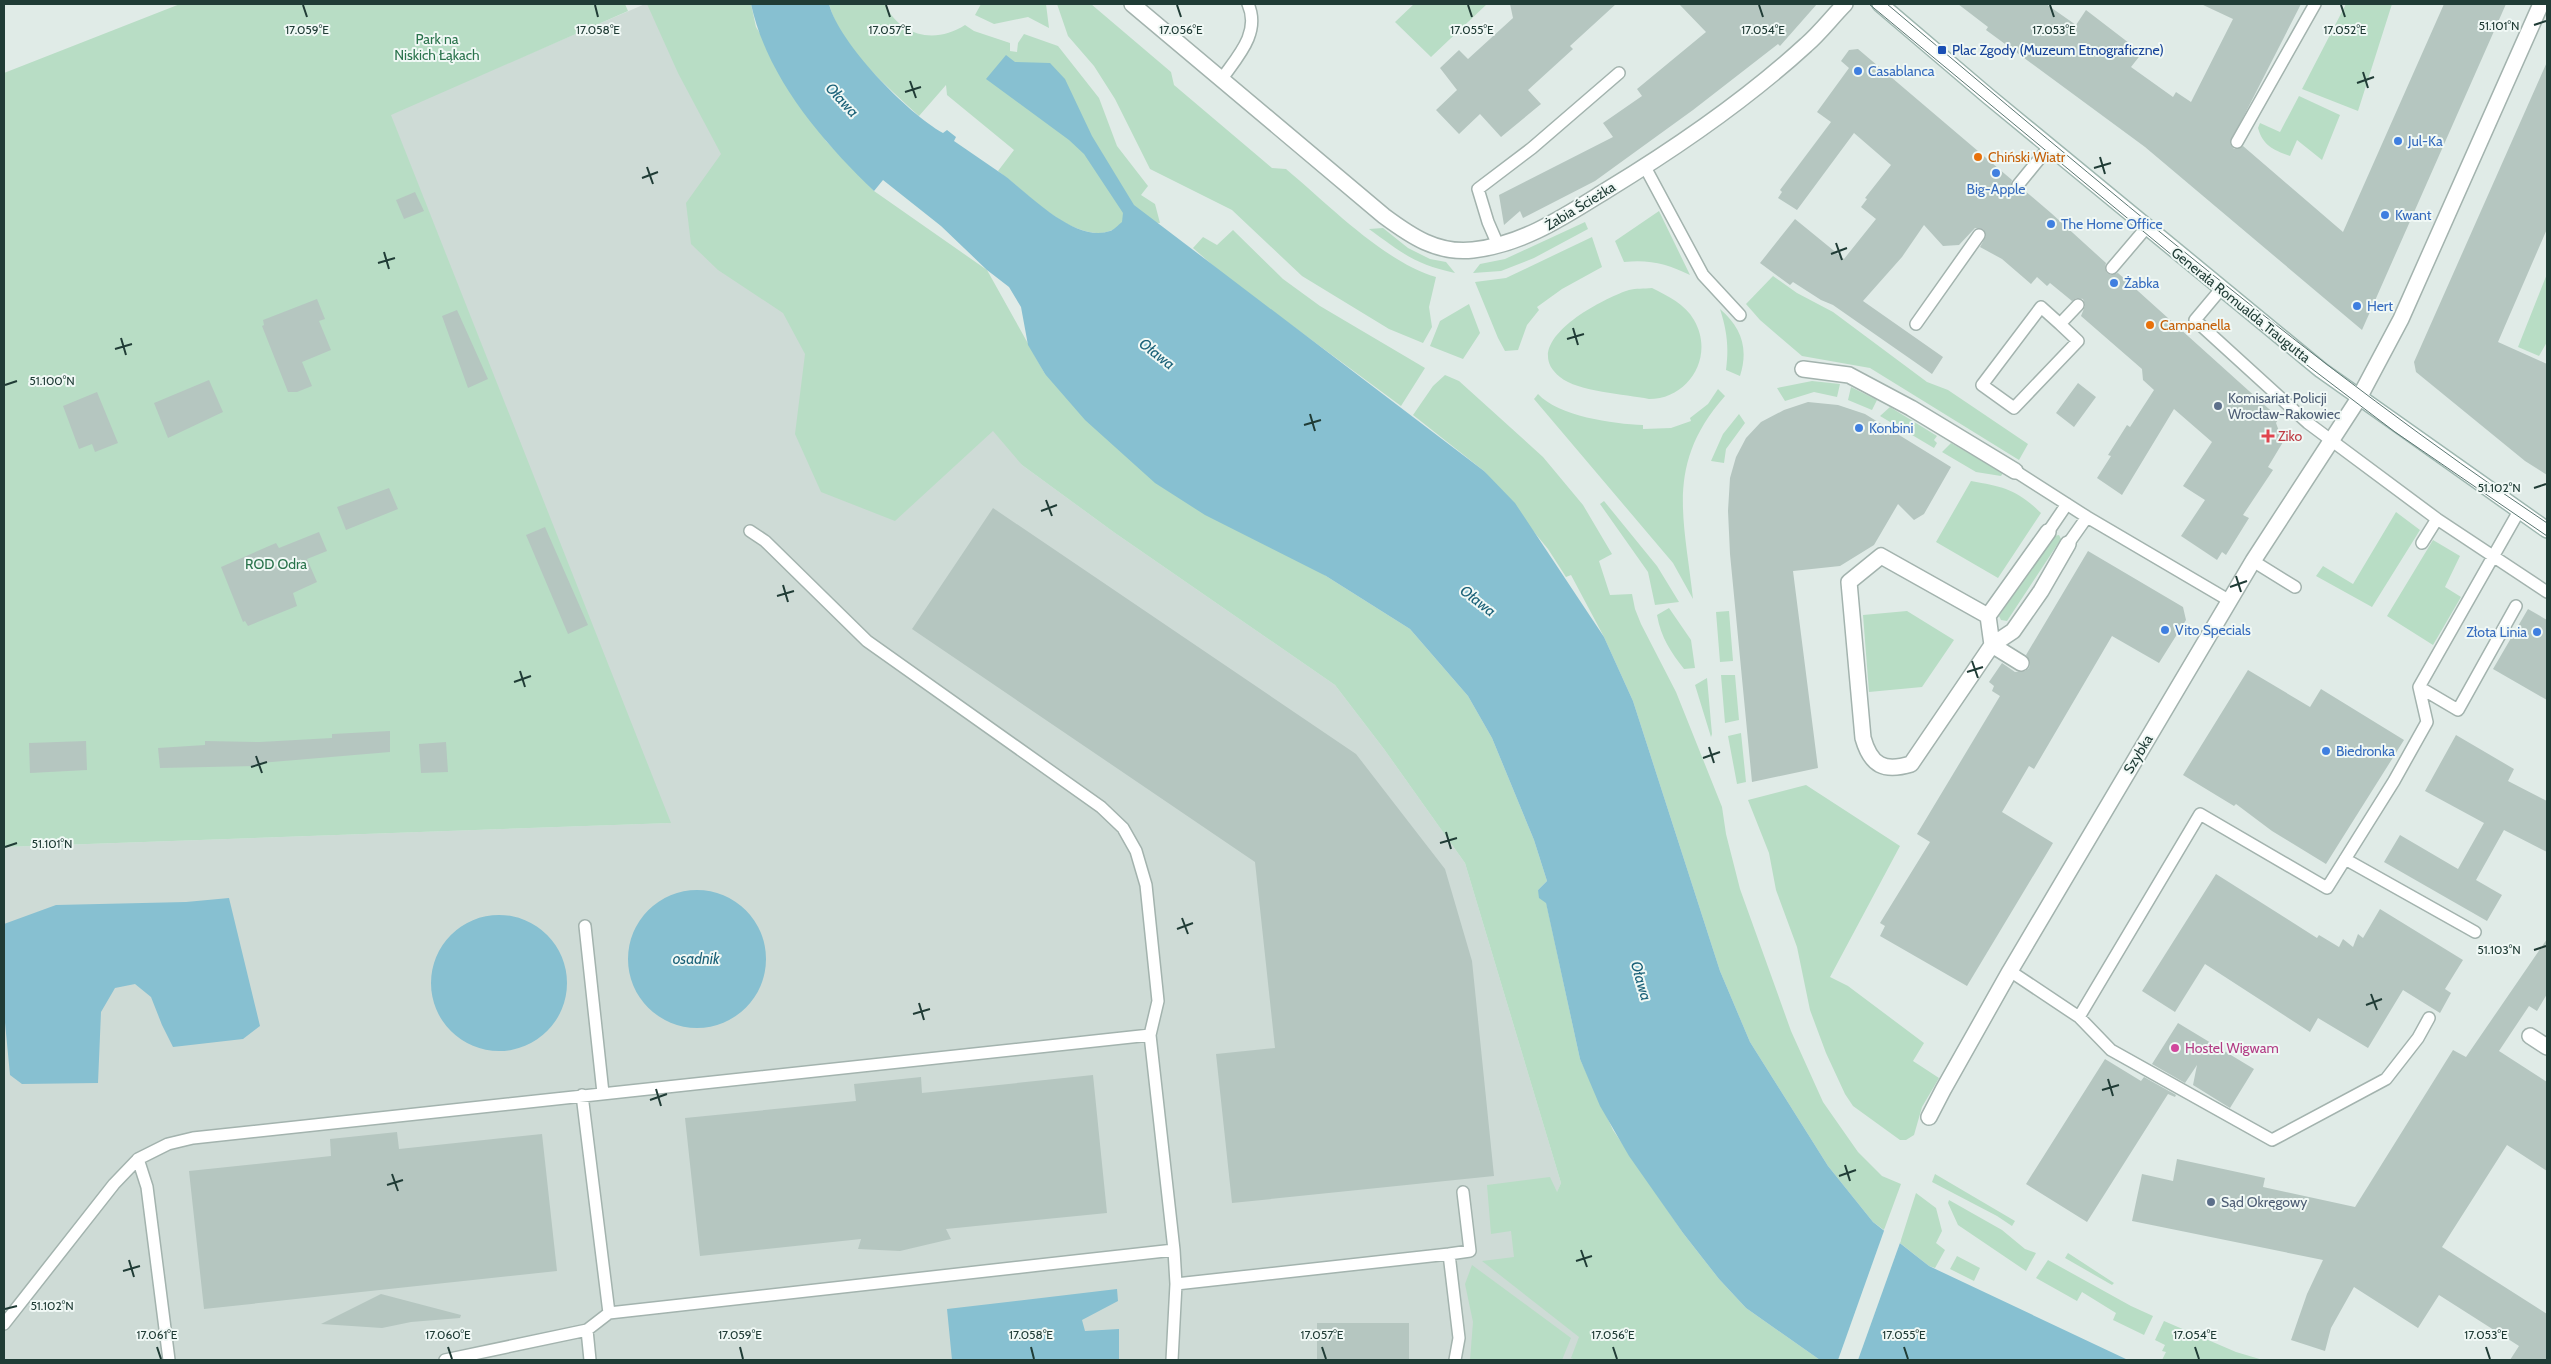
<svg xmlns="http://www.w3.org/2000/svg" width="2551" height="1364" font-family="Cabin,sans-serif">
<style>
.built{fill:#cedbd6}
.green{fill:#b8ddc5}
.water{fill:#87c0d1}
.pier{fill:#e0ebe7}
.building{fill:#b5c6c0}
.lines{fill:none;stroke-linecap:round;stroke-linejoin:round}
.lane-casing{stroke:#a3b3ae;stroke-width:14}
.street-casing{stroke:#a3b3ae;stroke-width:18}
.secondary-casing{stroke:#9eb7b0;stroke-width:18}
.lane{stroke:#fff;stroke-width:11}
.street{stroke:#fff;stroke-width:15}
.secondary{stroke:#fff;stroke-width:15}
.tram{stroke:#5b7772;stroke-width:1}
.ticks{fill:none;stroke:#203c36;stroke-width:2}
.transit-dot{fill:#1a4fb4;stroke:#f0f8f5;stroke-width:2}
.shop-dot{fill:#3f7fe0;stroke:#f0f8f5;stroke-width:2}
.food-dot{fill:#e8710a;stroke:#f0f8f5;stroke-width:2}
.service-dot{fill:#5c6f8a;stroke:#f0f8f5;stroke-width:2}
.health-dot{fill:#e0444e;stroke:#f0f8f5;stroke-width:2}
.hotel-dot{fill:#d1479c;stroke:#f0f8f5;stroke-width:2}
.labels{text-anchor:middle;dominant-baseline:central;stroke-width:4;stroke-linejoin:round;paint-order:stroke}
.park-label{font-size:14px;fill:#2a734c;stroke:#f0f8f5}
.transit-label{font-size:14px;fill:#164399;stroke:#f0f8f5;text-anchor:start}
.shop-label{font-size:14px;fill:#366cbe;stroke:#f0f8f5;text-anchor:start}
.food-label{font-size:14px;fill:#c56008;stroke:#f0f8f5;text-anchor:start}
.street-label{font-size:14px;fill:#203c36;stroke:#f0f8f5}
.service-label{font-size:14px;fill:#4e5e75;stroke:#f0f8f5;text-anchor:start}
.health-label{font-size:14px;fill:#be3a42;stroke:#f0f8f5;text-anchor:start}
.hotel-label{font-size:14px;fill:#b23c85;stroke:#f0f8f5;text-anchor:start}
.water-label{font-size:15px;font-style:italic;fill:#1a6178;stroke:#f0f8f5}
.ticks-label{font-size:12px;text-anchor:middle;fill:#203c36;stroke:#f0f8f5;stroke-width:4;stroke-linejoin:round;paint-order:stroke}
</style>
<rect width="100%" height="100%" fill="#e0ebe7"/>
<path class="built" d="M645,4H733L1022,465L1115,533L1335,685L1384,749L1465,863L1561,1183L1537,1239L1613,1360H4V847L670,823L390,114Z"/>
<path class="green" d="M180,4H625L628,11L391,115L671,823L4,847V73Z
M647,4H751L756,27L826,141L874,191L987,270L1045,374L1326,576L1410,629L1468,696L1492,738L1534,840L1547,881L1538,890L1546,902L1580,1059L1613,1130L1683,1233L1719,1279L1746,1308L1820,1360H1576L1571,1358L1579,1337L1482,1261L1514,1257L1511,1231L1491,1234L1487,1185L1550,1177L1557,1192L1561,1183L1465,863L1384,749L1335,685L1115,533L1022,465L993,431L895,521L821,492L795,434L805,354L783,313L718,270L691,244L686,203L721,154L678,73Z
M829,4H885C900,37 936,44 965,25L974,31L1010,43V51L1017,52L1018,43L1024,34L1058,46L1099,98L1117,146L1148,186L1141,195L1155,204L1160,223C1152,223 1141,220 1133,222C1121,224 1111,234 1097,233C1059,230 1027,192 998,171L1014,150L947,95L946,85L919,116C886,85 841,49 829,4Z
M981,4H1046L1049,28L1028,17L994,24L975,15Z
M1057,4H1091L1171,72L1174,85L1272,168L1286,169C1328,204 1384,262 1436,277L1429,307L1432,327L1423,343L1389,329L1302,276L1232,210L1150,169L1115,99L1094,66L1068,36Z
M1414,4H1487L1431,57L1395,22Z
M2346,4H2392L2358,111L2302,89Z
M2299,96L2340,115L2322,160L2297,140L2290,156C2274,150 2263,146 2258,128L2260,123L2280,132Z
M1659,211L1690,275C1668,264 1649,259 1624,262L1615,241Z
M1585,222L1588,229L1534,258L1501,271L1473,273L1480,264L1505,259Z
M1383,228L1408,248L1430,259L1446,262L1455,273C1414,264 1402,253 1369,229Z
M1233,230L1283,279L1320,306L1425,368L1401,406L1225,276L1193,248L1203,237L1217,245Z
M1592,237L1602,267L1562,289L1537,307L1539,310L1527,325L1518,350L1505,351L1498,338L1475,282L1506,278Z
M2547,274V342L2539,356L2518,347Z
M1773,276L1797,293L1833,312L1927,382L1948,390L2028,444L2019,460L1870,368L1802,356L1760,320L1746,304Z
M1652,288C1668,296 1685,304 1694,320C1715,356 1689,399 1649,399C1625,394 1578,392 1560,377C1517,343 1601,299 1629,290C1636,288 1644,289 1652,288Z
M1469,304L1480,333L1463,359L1430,346L1440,321Z
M1720,309C1741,327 1749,348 1740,376L1726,370C1729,347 1727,331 1720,309Z
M1445,375L1459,381L1543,457L1583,505L1612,554L1599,561L1610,595L1632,594L1635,609L1641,624L1676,692L1722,807L1726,834L1740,889L1791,1031L1823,1102L1858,1152L1882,1176L1901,1184L1884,1230L1873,1222L1828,1166L1750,1042L1720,971L1633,701L1604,637L1571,575L1566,577L1548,549L1484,471L1413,415L1433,386Z
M1812,381L1840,384L1837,397L1814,392L1785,401L1777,388Z
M1851,387L1877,400L1872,410L1848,400Z
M1718,389L1725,396C1665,464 1684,517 1693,599L1673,563L1534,399L1538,394C1558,416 1613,424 1643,425V429L1671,428L1691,421L1690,418L1708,404Z
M1890,407L1937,436L1934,440L1937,443L1934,448L1880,416Z
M1739,414L1745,423L1726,449L1724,463L1711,461L1723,434Z
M1951,443L2003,473L2001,476L1976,472L1942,452Z
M1971,481C2004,487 2016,489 2041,513L1998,578L1936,542Z
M1604,501L1657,566L1679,602L1655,605L1648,572L1600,504Z
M2396,512L2420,530L2372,607L2316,576L2323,566L2353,584Z
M2059,535L2061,539L2007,621L2001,620L1999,616L2049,543L2054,536Z
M2433,540L2460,556L2445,587L2461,597L2433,645L2387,616Z
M1669,608L1691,640L1695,668L1684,669C1671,652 1661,638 1657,615Z
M1729,611L1733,661L1720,662L1716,612Z
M1907,611L1954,640L1922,687L1869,692L1863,615Z
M1721,675H1735L1739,720L1725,723Z
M1707,678L1712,734L1711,737L1695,685Z
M1741,733L1746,782L1737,784L1728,736Z
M1806,785L1900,846L1830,977L1848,986L1924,1043L1913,1061L1939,1078L1922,1107L1914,1135L1906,1140H1900L1853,1106L1845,1094L1826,1053L1810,1010L1797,947L1776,890L1769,853L1748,800Z
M1935,1174L2015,1221L2012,1226L1997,1216L1932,1182Z
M1916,1193L1936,1208L1942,1231L1936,1243L1945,1250L1935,1268L1929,1266L1900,1243Z
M1949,1200L2002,1230L2025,1249L2036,1253L2026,1271L1958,1225L1948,1203Z
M2068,1253L2114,1283L2112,1285L2065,1258Z
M1957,1256L1980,1268L1974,1281L1950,1269Z
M2048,1260L2131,1306L2153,1316L2144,1335L2113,1320L2116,1313L2082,1292L2077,1301L2036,1278Z
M1472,1265L1571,1338L1562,1360H1470L1473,1322L1465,1284Z
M2164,1321L2236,1352L2263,1360H2162L2166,1352L2162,1351L2165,1345L2155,1340Z"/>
<path class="water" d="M751,4H829C839,43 907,113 943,133L947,130L956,137L954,141C971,153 988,164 1005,176C1030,195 1075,243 1110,231C1114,230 1118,225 1122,222L1123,213L1084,154L1069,140L986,79L1006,55L1015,62L1050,63L1065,79L1092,136L1134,205L1484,471L1515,503L1604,637L1633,701L1720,971L1750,1042L1828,1166L1873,1222L1929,1266L2128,1360H1820L1746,1308L1719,1279L1683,1233L1629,1156L1600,1106L1580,1059L1546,903L1539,898L1538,890L1547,881L1534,840L1492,738L1468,696L1410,629L1326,576L1205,515L1155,483L1085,420L1045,374L1028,345L1021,307L1009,287L987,270L941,226L883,180L874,191C821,140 767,77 751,4Z
M628 959a69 69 0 1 1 138 0a69 69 0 1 1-138 0Z
M229,898L260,1026L243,1039L173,1047L162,1025L151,997L135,984L115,988L101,1012L98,1083L22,1084L10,1075L4,1012V924L56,905L186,902Z
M431 983a68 68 0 1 1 136 0a68 68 0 1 1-136 0Z
M1117,1289L1118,1301L1082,1320L1085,1331L1119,1329V1360H952L947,1309Z"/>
<path class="pier" d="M1885,1228L1901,1240L1858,1360H1838Z"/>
<path class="building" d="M1510,4H1616L1570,46L1573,49L1528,90L1541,104L1501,137L1480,114L1459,134L1436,110L1457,90L1440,68L1459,50L1468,59L1513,18Z
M1679,4H1817L1780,46L1778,44L1693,110L1595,181L1523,218L1520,211L1504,225L1499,195L1613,137L1603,123L1642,96L1637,89L1706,32Z
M1958,4H2046L2076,25L2086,10L2142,53L2131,67L2173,97L2176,92L2191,102L2233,19L2201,4H2301L2230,143L2234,149L2243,146L2343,232L2444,4H2506L2362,330L2145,147L1986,30L1988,27Z
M1858,49L2012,180L2011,184L2013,190L2017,192L2024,190L2051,213L2106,263L2105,267L2107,273L2111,275L2118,273L2279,418L2276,423L2283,442L2268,467L2273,470L2243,515L2249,518L2226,555L2222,552L2217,560L2181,536L2205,500L2183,486L2212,442L2174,409L2122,495L2097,478L2111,456L2108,455L2127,425L2130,427L2154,390L2143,380L2142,369L2081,316L2085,306L2083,299L2076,298L2072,301L2050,283L2047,286L2037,277L2031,284L2002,259L1980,247L1986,236L1983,229L1975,228L1959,245L1943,246L1924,225L1902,257L1863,301L1943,357L1932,374L1833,305L1821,300L1793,282L1790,285L1760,263L1795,219L1844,259L1876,219L1861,207L1867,199L1865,198L1891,165L1854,133L1797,210L1778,198L1782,192L1780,190L1831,122L1817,112L1849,68L1841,61L1849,50Z
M2547,62V229L2498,342L2547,364V475L2525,461L2416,372L2414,362Z
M415,192L424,211L404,219L396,200Z
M317,299L325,319L319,321L331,350L302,362L312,386L297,392H288L262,326L264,325L263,320Z
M457,310L488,379L468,388L442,316Z
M209,380L223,412L168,438L154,403Z
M2078,383L2096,397L2074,427L2056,413Z
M97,392L118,443L95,452L92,444L79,449L63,406Z
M1808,402L1838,405L1865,414L1951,467L1924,514L1914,520L1898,504L1874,545L1840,566L1793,571L1818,768L1752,782L1730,554L1728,511L1730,478L1736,457L1746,438L1761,422L1784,410Z
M389,488L398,509L346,530L337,507Z
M993,508L1356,754L1445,869L1472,961L1494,1176L1232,1203L1216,1054L1275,1048L1255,862L912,629Z
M545,527L588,625L568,634L526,535Z
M319,532L327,551L307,559L317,582L293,593L297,606L248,626L245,621L243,622L221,567L276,543L279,548Z
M2088,551L2183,607L2186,620L2159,663L2112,636L2034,769L2029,766L2002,812L2053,843L1967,986L1880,936L1885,926L1880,923L1930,842L1917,834L2000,696L1992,691L1994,686L1989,682L2002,663L2015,672L2025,671L2029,668L2030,663L2026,655Z
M2528,609L2547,620V700L2493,669Z
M2248,670L2310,707L2321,689L2404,740L2326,864L2272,831L2236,804L2234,806L2183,775Z
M390,731V752L260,763V766L160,768L158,748L205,745V741L260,742L332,738V734Z
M2456,735L2514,769L2508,781L2547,801V852L2504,830L2476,880L2502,895L2487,921L2384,862L2400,835L2458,869L2484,823L2425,791Z
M86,741L87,770L30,773L29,743Z
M446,742L448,772L421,773L419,744Z
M2216,874L2317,938L2319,935L2339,947L2343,939L2353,947L2358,934L2363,938L2380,909L2463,960L2445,989L2451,993L2440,1013L2403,990L2368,1048L2318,1018L2310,1032L2205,964L2175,1012L2142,991Z
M2547,939V994L2537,1011L2529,1006L2499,1051L2547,1082V1171L2507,1145L2442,1247L2547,1314V1360H2510L2519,1346L2439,1295L2418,1328L2354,1287L2331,1328L2325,1351L2291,1340L2307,1294L2323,1260L2132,1221L2142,1174L2173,1181L2177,1159L2265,1178L2263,1187L2355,1207L2453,1050L2466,1057Z
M2178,1023L2254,1069L2230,1108L2193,1085L2197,1065L2185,1083L2152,1064Z
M2105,1059L2141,1081L2144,1077L2176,1095L2175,1097L2168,1094L2087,1222L2026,1184Z
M1093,1075L1107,1213L946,1229L951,1239L900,1251L858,1249L861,1239L700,1256L685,1118L856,1101L854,1084L921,1077L922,1093Z
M397,1132L399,1149L542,1134L557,1271L204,1309L189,1171L331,1156L330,1139Z
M381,1294L461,1315L460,1318L411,1322L382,1328L321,1324Z
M1317,1323H1409V1360H1317Z"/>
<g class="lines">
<g class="lane-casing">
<path id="lane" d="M1221,80C1237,57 1261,33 1248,4
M2237,142L2315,4
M1645,167L1703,275L1740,315
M2018,185L2049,147
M1498,245L1488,222L1478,189L1532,148L1619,73
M2112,268L2146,228
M2221,289L2195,320L2308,423L2437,519L2547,592
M1916,324L1979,235
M2060,324L2078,341L2014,408L1982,385L2041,307L2060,324L2078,305
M2015,471L2087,517L2230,601
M750,531L765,541L867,641L1101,807L1123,828L1136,851L1146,885L1158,1001L1150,1035
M2048,532L2067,504
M2422,543L2437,519
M2068,544L2087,517
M2253,561L2295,587
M2419,687L2458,710L2516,606
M2345,859L2475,932
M585,926L603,1093
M2010,971L2079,1017L2200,814L2327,888L2394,781L2427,722L2419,687L2519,511
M2079,1017L2111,1050L2272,1140L2386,1079L2418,1038L2429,1018
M582,1095L609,1313
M1449,1254L1470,1251L1463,1192
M1176,1284L1449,1254L1459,1338L1455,1360
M4,1324L114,1184L138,1159
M587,1330L590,1360
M169,1360L147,1187L138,1159L168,1144L193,1138L1150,1035L1174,1250L1176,1284L1172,1360
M445,1360L587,1330L609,1313L1174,1250"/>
</g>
<g class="street-casing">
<path id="street" d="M1132,4L1384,216C1411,236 1437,254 1473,250C1524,244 1565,216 1607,190C1676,148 1746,100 1806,45C1820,33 1832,17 1845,4
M1803,369L1849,375L1911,408L2015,471
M1988,616L1881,556L1849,582L1863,738C1871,766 1884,772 1911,764L1992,645L1988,616L2048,532
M2021,663L1992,645L2013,631L2041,591L2068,544
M2530,1036L2547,1047
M1929,1117L1943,1090L2010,971L2253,561L2359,398L2401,319L2541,4"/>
</g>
<g class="secondary-casing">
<path id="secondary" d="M1880,4L1988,96L2321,370L2547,530"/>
</g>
<use href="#lane" class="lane"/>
<use href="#street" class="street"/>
<use href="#secondary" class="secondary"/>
<path class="tram" d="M1869,4L2278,343L2395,432L2547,536
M1887,4C2101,184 2314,367 2547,523"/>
</g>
<path class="ticks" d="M303,5L307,17M595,5L598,17M886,5L890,17M1177,5L1181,17M1468,5L1472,17M1759,5L1763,17M2050,5L2054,17M2341,5L2345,17M2534,25L2546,21M2363,72L2368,88M910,81L916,98M2357,83L2374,77M905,92L921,87M2100,157L2105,174M647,167L653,184M2094,168L2111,163M642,178L658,172M1836,243L1842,260M384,252L389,269M1831,254L1847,248M378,263L395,258M1573,328L1578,345M121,338L126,355M1567,339L1584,334M115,349L132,344M5,385L17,381M1310,414L1315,431M1304,425L1321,420M2534,488L2546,484M1046,500L1052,516M1041,511L1057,505M2236,576L2241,592M783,585L788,602M2230,587L2247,581M777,596L794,591M1972,661L1978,678M520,671L525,687M1967,672L1983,667M514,682L531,676M1709,747L1714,763M256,756L262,773M1703,758L1720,752M251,767L267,762M1446,832L1451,849M1440,843L1457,838M5,847L17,843M1182,918L1188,934M1177,929L1193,923M2534,950L2546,946M2371,994L2377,1010M919,1003L924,1020M2366,1005L2382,999M913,1014L930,1009M2108,1079L2113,1096M656,1089L661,1106M2102,1090L2119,1085M650,1100L667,1094M1845,1165L1850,1181M392,1174L398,1191M1839,1176L1856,1170M387,1185L403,1180M1581,1250L1587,1267M129,1260L134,1277M1576,1261L1592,1256M123,1271L140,1266M5,1309L17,1306M157,1347L161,1359M448,1347L452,1359M740,1347L743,1359M1031,1347L1034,1359M1322,1347L1326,1359M1613,1347L1617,1359M1904,1347L1908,1359M2195,1347L2199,1359M2486,1347L2490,1359"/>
<rect class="transit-dot" x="1937" y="45" width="10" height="10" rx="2.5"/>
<g class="shop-dot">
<circle cx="1858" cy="71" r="5"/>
<circle cx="2398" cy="141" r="5"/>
<circle cx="1996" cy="173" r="5"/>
<circle cx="2385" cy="215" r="5"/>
<circle cx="2051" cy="224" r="5"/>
<circle cx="2114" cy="283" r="5"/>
<circle cx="2357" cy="306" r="5"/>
<circle cx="1859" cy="428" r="5"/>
<circle cx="2165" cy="630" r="5"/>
<circle cx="2537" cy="632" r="5"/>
<circle cx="2326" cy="751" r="5"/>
</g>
<g class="food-dot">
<circle cx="1978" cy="157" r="5"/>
<circle cx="2150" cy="325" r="5"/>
</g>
<g class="service-dot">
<circle cx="2218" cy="406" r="5"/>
<circle cx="2211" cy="1202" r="5"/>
</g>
<path class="health-dot" d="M2265.5 428.5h5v5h5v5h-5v5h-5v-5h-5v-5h5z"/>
<circle class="hotel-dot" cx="2175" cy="1048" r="5"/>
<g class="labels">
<g class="park-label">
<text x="437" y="39">Park na<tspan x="437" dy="16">Niskich Łąkach</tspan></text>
<text x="276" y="564">ROD Odra</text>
</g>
<g class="transit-label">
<text x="1952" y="50">Plac Zgody (Muzeum Etnograficzne)</text>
</g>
<g class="shop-label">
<text x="1868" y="71">Casablanca</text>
<text x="2408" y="141">Jul-Ka</text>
<text x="1996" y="189" text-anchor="middle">Big-Apple</text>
<text x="2395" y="215">Kwant</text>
<text x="2061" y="224">The Home Office</text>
<text x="2124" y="283">Żabka</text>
<text x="2367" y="306">Hert</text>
<text x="1869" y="428">Konbini</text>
<text x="2175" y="630">Vito Specials</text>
<text x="2527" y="632" text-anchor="end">Złota Linia</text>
<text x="2336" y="751">Biedronka</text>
</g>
<g class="food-label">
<text x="1988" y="157">Chiński Wiatr</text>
<text x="2160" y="325">Campanella</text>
</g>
<g class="street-label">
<text transform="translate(1580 206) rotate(-31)">Żabia Ścieżka</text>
<text transform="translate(2241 305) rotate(39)">Generała Romualda Traugutta</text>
<text transform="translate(2138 754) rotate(-59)">Szybka</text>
</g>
<g class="service-label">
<text x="2228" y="398">Komisariat Policji<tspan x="2228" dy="16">Wrocław-Rakowiec</tspan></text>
<text x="2221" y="1202">Sąd Okręgowy</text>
</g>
<g class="health-label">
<text x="2278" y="436">Ziko</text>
</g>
<g class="hotel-label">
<text x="2185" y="1048">Hostel Wigwam</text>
</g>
<g class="water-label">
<text transform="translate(842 100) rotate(47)">Oława</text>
<text transform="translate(1157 354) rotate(38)">Oława</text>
<text transform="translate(1478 601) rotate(38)">Oława</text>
<text x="696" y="959">osadnik</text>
<text transform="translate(1641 981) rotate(74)">Oława</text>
</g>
</g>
<g class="ticks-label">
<text x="2499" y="30">51.101°N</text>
<text x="307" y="34">17.059°E</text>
<text x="598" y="34">17.058°E</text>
<text x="890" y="34">17.057°E</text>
<text x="1181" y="34">17.056°E</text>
<text x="1472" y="34">17.055°E</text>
<text x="1763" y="34">17.054°E</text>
<text x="2054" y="34">17.053°E</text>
<text x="2345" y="34">17.052°E</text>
<text x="52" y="385">51.100°N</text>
<text x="2499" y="492">51.102°N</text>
<text x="52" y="848">51.101°N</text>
<text x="2499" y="954">51.103°N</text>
<text x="52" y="1310">51.102°N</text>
<text x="157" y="1339">17.061°E</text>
<text x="448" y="1339">17.060°E</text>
<text x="740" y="1339">17.059°E</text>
<text x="1031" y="1339">17.058°E</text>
<text x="1322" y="1339">17.057°E</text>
<text x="1613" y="1339">17.056°E</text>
<text x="1904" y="1339">17.055°E</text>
<text x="2195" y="1339">17.054°E</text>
<text x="2486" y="1339">17.053°E</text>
</g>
<rect width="2551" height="1364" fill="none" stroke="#203c36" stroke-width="10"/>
</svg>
